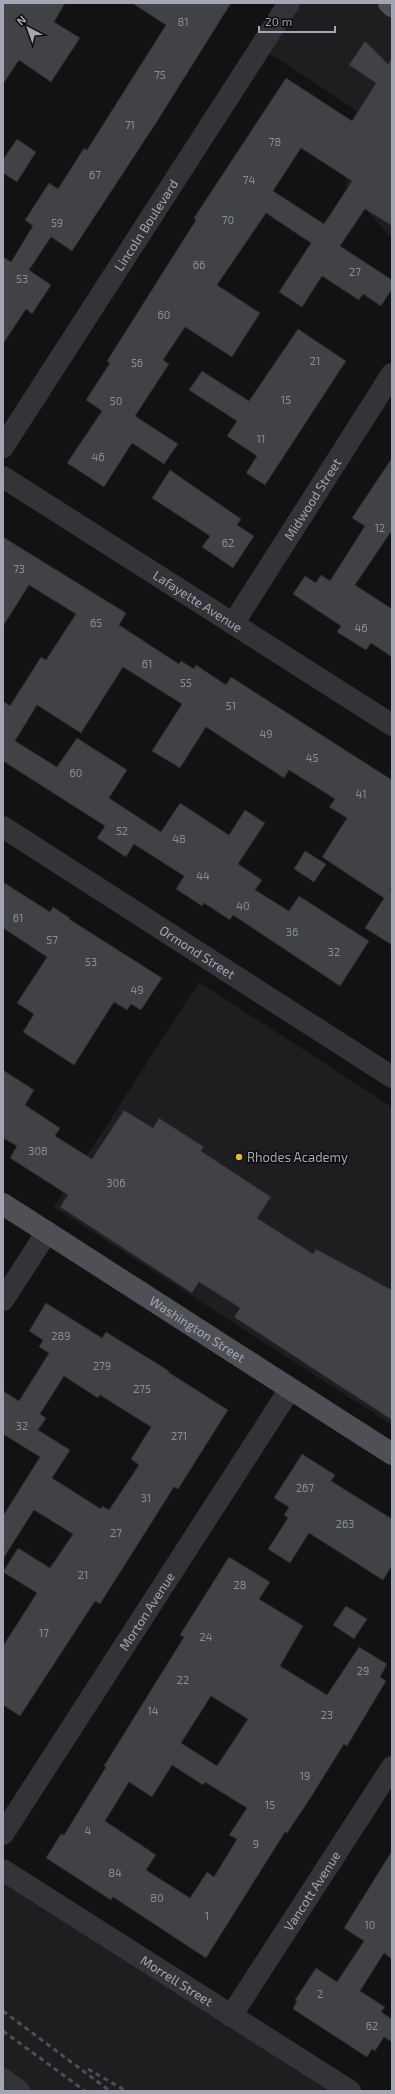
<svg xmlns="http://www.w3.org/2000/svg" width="395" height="2094" font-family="'Exo 2',sans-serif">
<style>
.built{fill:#1e1e20}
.building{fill:#414246;stroke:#2c2c2f;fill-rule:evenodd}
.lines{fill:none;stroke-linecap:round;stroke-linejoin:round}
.minor{stroke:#333338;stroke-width:22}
.major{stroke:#4f5056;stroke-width:22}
.rail{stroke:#4e4f55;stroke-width:3;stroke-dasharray:5 4;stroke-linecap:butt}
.poi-dot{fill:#e2b83b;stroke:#0d0d0e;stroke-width:1.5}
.labels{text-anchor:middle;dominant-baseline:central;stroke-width:3;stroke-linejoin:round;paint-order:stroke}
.number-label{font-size:11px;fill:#8b8e98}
.street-label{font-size:13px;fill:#a4a7b3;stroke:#0d0d0e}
.poi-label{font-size:13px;fill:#a4a7b3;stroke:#0d0d0e;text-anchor:start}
</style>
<rect width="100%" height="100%" fill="#121213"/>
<path class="built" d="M289,3H392V239L345,185L382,128L260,47Z
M199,982L392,1107V1425L54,1207Z
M3,1870L351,2091H19L3,2079Z"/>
<path class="building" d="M3,3H65L54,22L80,38L51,82L19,60L3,84Z
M132,3H231L156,123L72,251L51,237L29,270L51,285L32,314L26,309L3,344V257L11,262L33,226L25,220L49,183L58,189L84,148L87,150L166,25Z
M365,41L388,64L392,58V226L365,209L340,246L392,280V289L381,306L363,294L359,300L322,276L302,307L279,292L311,243L266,213L217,285L260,313L232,357L185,327L163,360L169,364L135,416L178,444L164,464L132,443L104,487L67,463L102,411L86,400L110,363L107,361L196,220L194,218L286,78L352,121L376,83L349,65ZM301,148L352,181L324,224L273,191Z
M17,139L36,152L17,182L3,173V160Z
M298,329L346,361L265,485L246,473L257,456L227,436L237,421L189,390L202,371L249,401Z
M392,458V530L355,585L392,609V657L371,643L366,650L337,632L341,626L293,594L305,576L316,583L321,575L330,581L365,526L352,518Z
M170,470L241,519L237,525L254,536L233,568L202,547L210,536L152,498Z
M3,537L126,613L119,625L179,664L181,661L194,669L196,665L226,685L231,677L392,780V886L389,891L392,886V945L365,928L384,898L322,857L347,818L329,807L335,799L289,770L284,778L206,727L180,768L152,751L182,704L123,667L81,733L37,705L15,741L57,767L77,738L127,770L109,798L161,832L180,803L229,835L245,810L265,823L238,864L262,880L255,890L289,911L299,896L369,941L340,986L233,915L230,920L204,903L202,906L176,889L184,876L134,844L126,857L97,838L105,826L3,761V701L10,706L41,657L46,660L76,614L29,585L3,626Z
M305,851L326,864L314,882L294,869Z
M3,882L50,912L53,907L70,918L69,919L162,978L141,1010L131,1004L127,1010L114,1002L74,1065L23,1032L34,1014L17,1003L47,957L3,928Z
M3,1070L34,1090L25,1105L60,1128L55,1136L92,1159L124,1110L153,1128L159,1118L204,1147L201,1151L271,1197L257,1218L313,1254L316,1249L392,1290V1420L234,1317L240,1308L199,1282L192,1293L60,1207L68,1195L10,1158L17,1146L3,1138Z
M46,1303L102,1338L106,1332L169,1371L168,1372L228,1410L178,1489L174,1487L100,1604L95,1601L20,1716L3,1705V1646L37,1593L3,1572L18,1548L50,1568L73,1534L34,1510L3,1559V1516L40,1457L3,1434V1391L19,1401L49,1353L39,1347L43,1340L29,1331ZM64,1376L98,1398L100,1395L151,1427L131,1459L139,1465L109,1510L102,1506L101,1509L52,1478L70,1450L38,1430L46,1418L40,1414Z
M302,1454L335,1475L331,1481L392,1519V1565L383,1580L309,1533L290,1563L268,1549L288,1518L284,1515L289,1507L274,1498Z
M229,1557L270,1582L259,1599L303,1626L280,1666L327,1695L359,1647L387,1664L380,1677L386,1681L347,1746L344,1744L311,1797L287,1833L285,1832L206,1958L113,1897L111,1900L46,1858L61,1834L64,1835L106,1767L104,1766L184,1637L180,1635ZM211,1696L248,1719L217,1766L181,1743ZM172,1765L203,1785L205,1782L247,1808L229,1835L237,1839L214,1877L207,1872L190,1898L146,1870L156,1855L105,1821L129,1782L152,1797Z
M346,1606L367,1619L354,1639L333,1625Z
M392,1851V1959L384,1953L360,1991L385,2007L381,2012L392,2019V2042L384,2037L375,2051L372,2049L367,2057L293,2009L297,2001L295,2000L316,1968L337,1982L364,1941L344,1928Z"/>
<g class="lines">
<g class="minor">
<path id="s1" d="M3,447L289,3"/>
<path id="s2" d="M3,477L392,725"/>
<path id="s3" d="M233,624L392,374"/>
<path id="s4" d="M3,827L392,1077"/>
<path d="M3,1300L47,1232"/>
<path id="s5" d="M3,1834L290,1389"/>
<path id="s6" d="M3,1870L350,2091"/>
<path id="s7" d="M231,2016L392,1767"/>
<path d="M3,2079L19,2091"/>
</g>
<g class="major">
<path d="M389,3L392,6"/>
<path id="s8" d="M3,1204L392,1454"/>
</g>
<path class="rail" d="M3,2011L110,2091
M3,2031L85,2091
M88,2069L126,2091"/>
</g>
<circle class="poi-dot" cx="239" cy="1157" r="4"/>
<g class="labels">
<g class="number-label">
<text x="183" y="21">81</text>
<text x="160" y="74">75</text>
<text x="130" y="124">71</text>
<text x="275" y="141">78</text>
<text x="95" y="174">67</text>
<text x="249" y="179">74</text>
<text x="228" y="219">70</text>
<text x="57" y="222">59</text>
<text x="199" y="264">66</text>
<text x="355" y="271">27</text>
<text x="22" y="278">53</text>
<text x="164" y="314">60</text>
<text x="315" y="360">21</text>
<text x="137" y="362">56</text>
<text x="286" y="399">15</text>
<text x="116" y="400">50</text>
<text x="261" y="438">11</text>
<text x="98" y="456">46</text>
<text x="380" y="527">12</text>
<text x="228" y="542">62</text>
<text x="19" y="568">73</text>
<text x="96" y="622">65</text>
<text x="361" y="627">46</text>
<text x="147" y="663">61</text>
<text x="186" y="682">55</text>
<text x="231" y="705">51</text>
<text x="266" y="733">49</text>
<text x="312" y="757">45</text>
<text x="76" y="772">60</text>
<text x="361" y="793">41</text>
<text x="122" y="830">52</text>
<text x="179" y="838">48</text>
<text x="203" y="875">44</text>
<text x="243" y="905">40</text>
<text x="18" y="917">61</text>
<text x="292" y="931">36</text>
<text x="52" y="939">57</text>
<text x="334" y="951">32</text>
<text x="91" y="961">53</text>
<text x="137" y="989">49</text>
<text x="38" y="1150">308</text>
<text x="116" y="1182">306</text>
<text x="61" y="1335">289</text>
<text x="102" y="1365">279</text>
<text x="142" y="1388">275</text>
<text x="22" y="1425">32</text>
<text x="179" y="1435">271</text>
<text x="305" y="1487">267</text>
<text x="146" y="1497">31</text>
<text x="345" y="1523">263</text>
<text x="116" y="1532">27</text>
<text x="83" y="1574">21</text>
<text x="240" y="1584">28</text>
<text x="44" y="1632">17</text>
<text x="206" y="1636">24</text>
<text x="363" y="1670">29</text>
<text x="183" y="1679">22</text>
<text x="153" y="1710">14</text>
<text x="327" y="1714">23</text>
<text x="305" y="1775">19</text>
<text x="270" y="1804">15</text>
<text x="88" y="1830">4</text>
<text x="256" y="1843">9</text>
<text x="115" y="1872">84</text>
<text x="157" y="1897">80</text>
<text x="207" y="1915">1</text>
<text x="370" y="1924">10</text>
<text x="320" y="1993">2</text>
<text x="372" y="2025">62</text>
</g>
<g class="street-label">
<text stroke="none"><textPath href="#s1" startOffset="264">Lincoln Boulevard</textPath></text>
<text stroke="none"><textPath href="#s3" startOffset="148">Midwood Street</textPath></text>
<text stroke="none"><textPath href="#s2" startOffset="231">Lafayette Avenue</textPath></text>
<text stroke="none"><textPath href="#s4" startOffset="231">Ormond Street</textPath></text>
<text stroke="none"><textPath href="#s8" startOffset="231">Washington Street</textPath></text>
<text stroke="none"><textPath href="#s5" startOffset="265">Morton Avenue</textPath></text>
<text stroke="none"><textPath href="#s7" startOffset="149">Vancott Avenue</textPath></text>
<text stroke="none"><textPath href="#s6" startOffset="206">Morrell Street</textPath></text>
</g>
<g class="poi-label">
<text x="247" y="1157">Rhodes Academy</text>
</g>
</g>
<rect width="395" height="2094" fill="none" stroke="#a4a7b3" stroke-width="8"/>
<g transform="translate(28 28) rotate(319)" stroke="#0d0d0e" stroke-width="3" paint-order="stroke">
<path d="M0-3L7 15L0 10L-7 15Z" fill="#a4a7b3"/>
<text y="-6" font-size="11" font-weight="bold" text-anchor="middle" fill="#a4a7b3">N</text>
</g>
<path d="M259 26v6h76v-6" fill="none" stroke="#a4a7b3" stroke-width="2"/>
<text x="265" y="26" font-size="12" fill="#a4a7b3" stroke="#0d0d0e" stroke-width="3" paint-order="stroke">20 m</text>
</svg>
